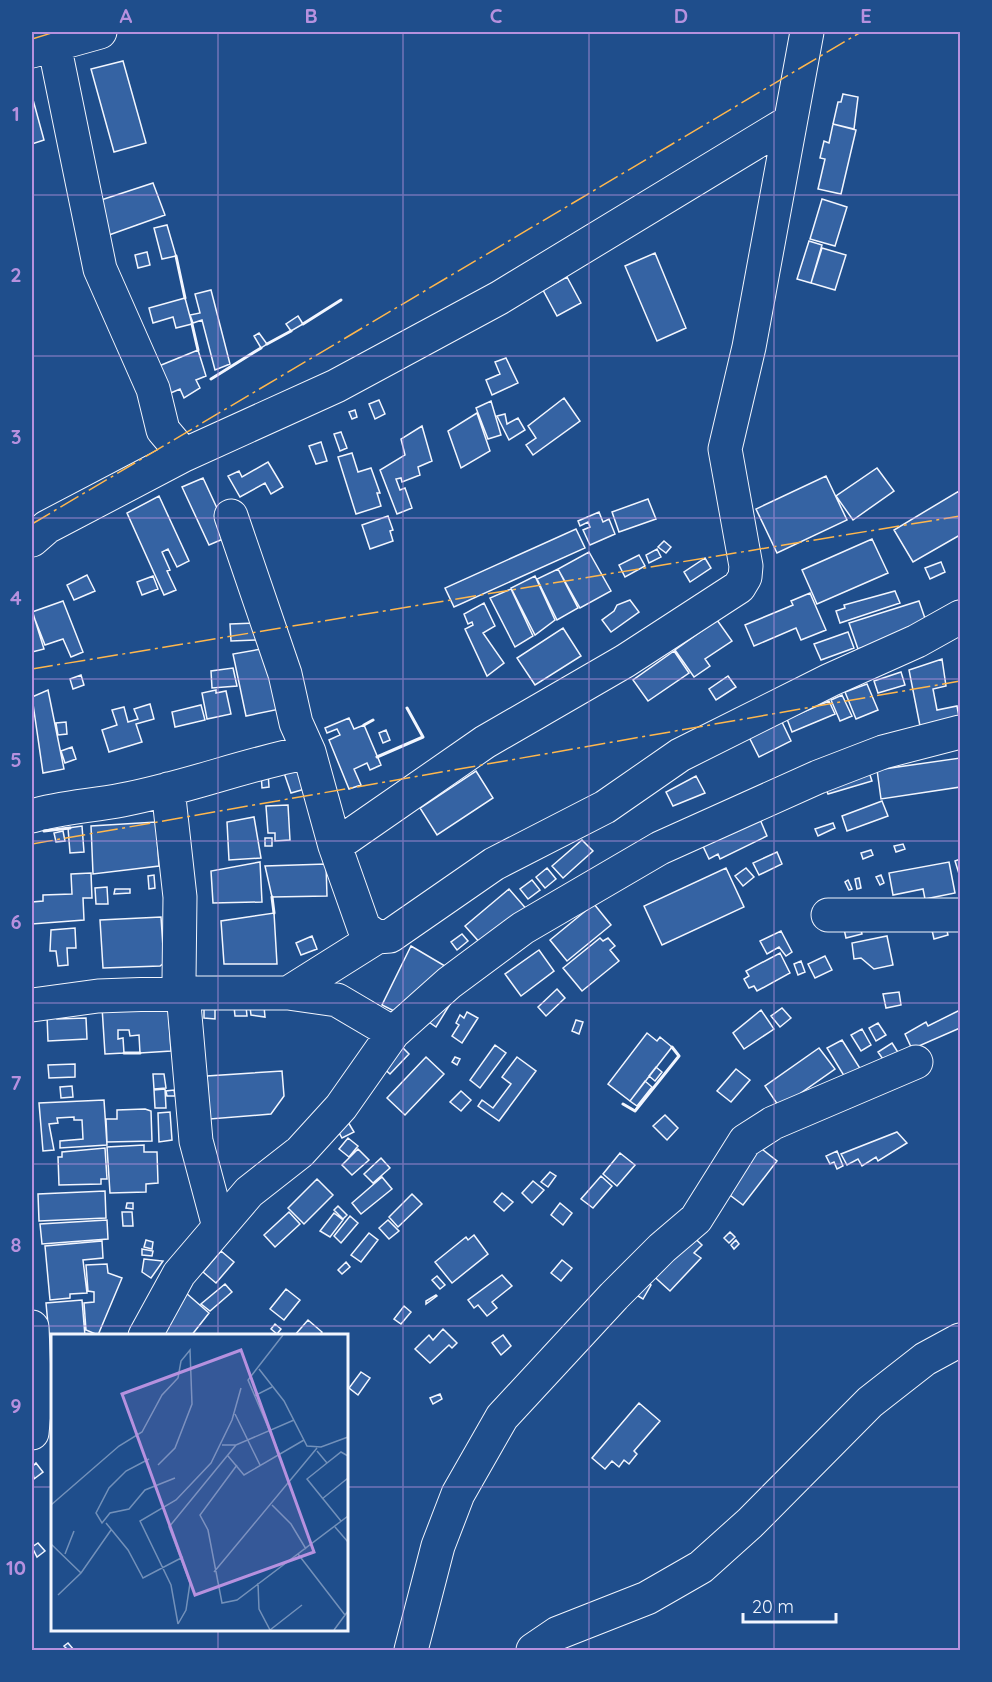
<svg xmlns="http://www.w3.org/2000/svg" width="992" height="1682" font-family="Quicksand,sans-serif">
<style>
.building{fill:#3563a3;stroke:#f2f6ff;stroke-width:1.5}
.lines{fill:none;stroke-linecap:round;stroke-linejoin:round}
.minor-casing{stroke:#f2f6ff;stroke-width:35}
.minor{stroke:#1f4e8c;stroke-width:33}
.wall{stroke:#f2f6ff;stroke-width:3}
.power{stroke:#ffb74d;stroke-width:1.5;stroke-dasharray:21 4.5 3 4.5;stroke-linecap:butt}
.grid{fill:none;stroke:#b691df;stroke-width:1.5;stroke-opacity:0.55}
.inset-road{fill:none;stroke:#7391ba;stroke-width:1.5}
.view{fill:#b691df;fill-opacity:0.15;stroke:#b691df;stroke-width:3}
.inset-edge{fill:none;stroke:#f2f6ff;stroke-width:3}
.neatline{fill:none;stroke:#b691df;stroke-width:2}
.grid-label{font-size:20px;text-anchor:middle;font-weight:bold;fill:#b691df}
</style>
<rect width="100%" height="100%" fill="#1f4e8c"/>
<path class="building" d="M123,61L146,143L114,152L91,69Z
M843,94L858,97L854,129L833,124L838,102H841Z
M32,96L44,140L32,144Z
M833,124L856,130L841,194L818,189L825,159L820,158L824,141L829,143Z
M153,183L165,215L109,235L98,201Z
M822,199L847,207L835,246L810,239Z
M167,225L176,256L162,259L154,228Z
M809,241L822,245L811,283L797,279Z
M822,248L846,255L835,290L811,283Z
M147,252L150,265L138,268L135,255Z
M655,253L686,328L657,341L625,266Z
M567,277L581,303L557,316L543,290Z
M211,290L230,364L215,370L202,320L193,323L190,315L200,313L195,294Z
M185,298L192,324L176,328L173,317L153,323L149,308Z
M298,316L303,324L291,331L286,324Z
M259,333L267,344L261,348L254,336Z
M198,350L206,376L196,380L200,388L184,398L180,389L166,395L154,368Z
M506,358L518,383L492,395L486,380L500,374L495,362Z
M564,398L580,421L533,455L526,445L536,438L528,426Z
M379,400L385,414L375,419L369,404Z
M491,401L501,435L488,439L476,408Z
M355,410L357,417L352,419L349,412Z
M477,413L490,451L461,468L448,431Z
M505,414L507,424L518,418L525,430L509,440L497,416Z
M422,426L432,461L418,467L420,475L402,482L401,478L396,479L400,490L405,488L412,508L397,514L380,470L405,455L401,439Z
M341,432L347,448L340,451L334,434Z
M321,442L327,461L316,464L309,446Z
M352,453L358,472L371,468L380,493H377L381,506L356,514L338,457Z
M268,462L283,487L271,494L265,483L240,497L228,476L239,471L242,477Z
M877,468L894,491L853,520L836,496Z
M826,476L847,520L777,553L756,509Z
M203,478L230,536L209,545L182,487Z
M959,491L960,535L913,562L894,530Z
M159,496L189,561L177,567L168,549L162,552L170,570L167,571L176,590L164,595L127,513Z
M648,499L656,519L619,532L612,512Z
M599,512L603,522L609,519L615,534L590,545L583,530L590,527L588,522L580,526L578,521Z
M388,516L393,530L390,531L393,541L370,549L362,525Z
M576,529L585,548L454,607L445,588Z
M872,539L888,573L817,604L802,570Z
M664,541L671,547L666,553L658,547Z
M657,549L661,557L649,563L646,555Z
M589,552L611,591L580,608L558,569Z
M639,555L645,566L625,577L619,565Z
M705,558L711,568L690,582L684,572Z
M941,562L945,572L930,579L925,568Z
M558,569L578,608L557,620L537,579Z
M87,575L95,591L74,600L67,585Z
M153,576L158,589L142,595L137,582Z
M535,576L555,620L535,635L511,588Z
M511,589L533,636L515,647L490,598Z
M895,591L900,603L840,623L836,611L845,608L844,605Z
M810,593L826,630L801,640L796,628L754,646L745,625L793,605L791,601Z
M630,600L639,612L611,632L602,620L614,611L617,605Z
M63,601L83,652L71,657L63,639L45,645L32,612Z
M919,601L928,627L858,649L849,623Z
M484,603L495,626L483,633L504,663L487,676L465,629L473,625L472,622L468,624L464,614Z
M32,610L44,649L32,652Z
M717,620L732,641L705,659L710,666L694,677L675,650Z
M256,623L257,640L231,641L230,624Z
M563,628L581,656L535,685L517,658Z
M848,632L854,648L821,660L814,644Z
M267,648L280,709L246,716L233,654Z
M674,651L689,673L648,701L633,680Z
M942,659L946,686L933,689L937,710L957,706L960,723L921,731L909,670Z
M233,668L237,686L212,688L211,671Z
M901,672L905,685L878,693L874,681Z
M81,675L84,685L73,689L70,679Z
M728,676L736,687L716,700L709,689Z
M867,684L878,710L856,719L845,692Z
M48,690L64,769L43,773L32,697Z
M216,690V693L226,691L231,714L207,719L202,693Z
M842,695L852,716L840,721L831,700Z
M829,701L835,714L792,732L787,719Z
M150,704L154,719L136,724L142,742L109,752L102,730L117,725L112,710L124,707L128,722L138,719L134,709Z
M201,705L205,720L175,727L172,712Z
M349,718L354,729L364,725L381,765L370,770L367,763L354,769L361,785L349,789L329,740L340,735L337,729L327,733L325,728Z
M781,720L791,741L759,757L748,735Z
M66,722L67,734L58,735L56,723Z
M386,730L390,740L383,743L379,733Z
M72,747L76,759L65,763L61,751Z
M960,758V787L881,799L877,770Z
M296,762L305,789L291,793L282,767Z
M867,766L872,781L828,794L823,782Z
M476,771L493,798L437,835L420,808Z
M261,772H268L269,787L262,788Z
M696,776L705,793L673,806L666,792Z
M882,801L888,816L847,831L842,816Z
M288,805L290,840L275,841V833H268L266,806Z
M254,817L261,858L229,860L227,822Z
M759,817L767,836L720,859L718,854L709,859L702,844Z
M156,822L159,866L93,874L91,826Z
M833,823L835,828L818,836L815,829Z
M82,826L84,852L70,853L68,828Z
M63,831L65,841L56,842L54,833Z
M265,838H272V846H265Z
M582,840L593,851L563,878L552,866Z
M903,844L905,849L896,852L894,846Z
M871,850L873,855L863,859L861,853Z
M777,852L782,864L759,875L753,863Z
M960,859V877L955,861Z
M260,862L262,902L213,903L211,871Z
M949,862L955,893L925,899L923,889L893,895L889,873Z
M326,864L327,896L272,897L265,866Z
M547,868L556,879L545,888L536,877Z
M726,868L744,907L662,945L644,906Z
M746,868L754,877L743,886L735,876Z
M91,873L92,898H83L84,920L32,924V902L43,901V895L72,894L71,874Z
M154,875L155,888L149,889L148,876Z
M881,875L884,883L880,885L876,877Z
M859,878L861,888L857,889L855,879Z
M532,880L540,890L528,899L520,889Z
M848,880L852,889L849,890L845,882Z
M107,887L108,904H96L95,888Z
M115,889H130V893L114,894Z
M509,889L529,912L482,945L465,926Z
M594,904L611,925L567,961L550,940Z
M274,913L277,964H224L221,921Z
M161,917L164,963L160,966L103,968L100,920Z
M858,917L862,934L846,938L842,920Z
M945,923L948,935L934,939L931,926Z
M75,928L76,948H67L68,965L58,966L56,951H50L51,930Z
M781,931L792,952L786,956L779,947L767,954L760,941Z
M462,934L468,941L457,950L451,942Z
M312,936L317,949L301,955L296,943Z
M887,936L893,965L874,969L861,958L854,959L852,943Z
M600,938L603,941L608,938L615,946L610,950L619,961L582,991L563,968Z
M411,946L445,966L421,1005L409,997L400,1014L382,1005Z
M539,950L554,971L521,996L505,974Z
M780,953L790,973L757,991L754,986L749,988L744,979L749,976L746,971Z
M825,956L832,970L815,978L808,964Z
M801,961L805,972L798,975L794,964Z
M557,989L565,998L546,1016L538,1007Z
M899,992L901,1005L886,1008L883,994Z
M455,996L436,1027L426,1020Z
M168,1003L171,1051L140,1053L139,1035L130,1036L129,1030H118V1039L123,1038L124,1053L105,1054L102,1007Z
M204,1003L215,1004V1019L204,1018Z
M234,1006H246L247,1016H235Z
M264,1006L265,1017L251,1015L250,1007Z
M782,1008L791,1018L780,1027L771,1016Z
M761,1010L774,1029L744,1049L733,1033Z
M960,1010V1028L912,1049L905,1034L926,1022L928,1026Z
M467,1012L478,1018L462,1043L452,1036L459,1025L456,1023L460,1015L464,1018Z
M47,1015H57V1019L86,1018L87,1039L48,1041Z
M576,1020L583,1022L579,1034L572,1031Z
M878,1023L886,1035L876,1041L869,1028Z
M862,1029L871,1045L861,1051L851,1035Z
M647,1033L657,1041L660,1037L672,1047L630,1101L608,1084Z
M842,1040L861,1070L846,1079L827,1048Z
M892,1043L901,1057L887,1065L878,1052Z
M400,1045L409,1054L390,1074L380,1065Z
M495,1045L506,1053L480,1088L470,1080Z
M819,1048L835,1069L801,1093L808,1103L780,1108L765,1086Z
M426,1057L444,1074L405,1115L387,1098Z
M455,1057L460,1059L457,1065L452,1062Z
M517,1057L536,1071L499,1121L478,1106L482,1100L493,1108L511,1084L502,1077Z
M75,1064V1077L49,1078L48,1065Z
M656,1067L662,1072L655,1081L649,1076Z
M736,1069L750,1080L731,1102L717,1091Z
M282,1071L284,1096L271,1114L210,1119L207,1076Z
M153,1074H164L166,1088L154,1089Z
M645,1081L652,1087L637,1106L630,1101Z
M72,1086L73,1097L61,1098L60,1087Z
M165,1089L166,1108H155L154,1090Z
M174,1090L175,1096H167L166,1091Z
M461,1091L471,1100L461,1111L450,1102Z
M104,1100L107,1145L60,1148V1141L83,1139L82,1120H74V1117L57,1118L58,1123L49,1124L54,1150L43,1151L39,1103Z
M145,1109L151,1111L152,1141L107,1142L106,1119H117V1110Z
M170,1112L172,1140L159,1142L158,1113Z
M665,1115L678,1128L667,1140L653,1126Z
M348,1122L354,1132L342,1138L337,1129Z
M897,1132L907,1143L878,1161L876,1157L862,1166L858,1159L847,1165L841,1154Z
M348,1138L358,1146L349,1157L339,1149Z
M753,1142L777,1161L743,1205L718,1186Z
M144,1145V1152H157L158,1183L146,1184V1192L110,1193L107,1147Z
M105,1148L107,1179H101V1184L59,1185L58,1157H62V1152Z
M358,1149L369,1160L352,1175L342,1165Z
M837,1151L843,1166L837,1169L834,1162L830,1164L826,1156Z
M620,1153L635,1165L617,1186L603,1174Z
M381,1158L390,1168L373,1183L364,1174Z
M550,1172L556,1176L548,1187L541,1182Z
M601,1176L612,1186L593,1208L581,1199Z
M382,1177L392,1189L361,1214L352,1203Z
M317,1179L333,1195L304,1224L288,1208Z
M533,1181L544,1190L532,1203L522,1193Z
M105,1191L106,1218L39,1221L38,1194Z
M502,1193L513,1202L504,1211L494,1202Z
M412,1194L422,1204L398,1227L389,1217Z
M127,1203H133V1209L126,1208Z
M560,1203L572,1213L563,1225L551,1215Z
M338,1206L347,1215L343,1219L334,1210Z
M122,1212H132L133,1226H123Z
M289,1212L300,1224L275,1247L264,1235Z
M334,1213L343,1220L330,1237L320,1231Z
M350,1216L358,1223L341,1243L334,1236Z
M107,1220L108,1239L42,1244L40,1224Z
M388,1220L399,1231L389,1239L379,1228Z
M686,1230L702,1245L694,1253L701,1258L670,1291L648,1271Z
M730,1232L735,1237L729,1243L724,1238Z
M369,1233L378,1240L361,1262L351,1255Z
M474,1235L488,1254L452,1283L435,1262L466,1237L468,1240Z
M146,1240L153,1242L152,1249L144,1247Z
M736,1240L739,1244L734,1249L731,1245Z
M102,1241L103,1258L83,1260L87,1293L70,1294V1298L50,1300L45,1246Z
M142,1249L153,1251L152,1256L142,1255Z
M221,1251L234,1262L216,1283L203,1272Z
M144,1259L163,1261L151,1278L142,1272Z
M562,1260L572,1268L561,1281L551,1273Z
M346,1262L350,1267L342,1274L338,1270Z
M107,1264L108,1273L122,1278L98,1335L86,1330L84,1303L94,1302V1292L88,1291L86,1265Z
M502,1275L512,1286L492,1302L497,1308L487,1316L478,1305L474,1308L468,1300Z
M437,1276L445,1285L440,1289L432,1280Z
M636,1277L651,1285L643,1299L628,1290Z
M225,1284L232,1292L210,1311L201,1304Z
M286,1289L300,1300L284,1320L270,1309Z
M186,1293L209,1313L191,1336H155Z
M436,1295L437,1296L426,1304V1301Z
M82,1300L85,1336H52V1346H50L46,1303Z
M404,1306L411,1312L401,1324L394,1319Z
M308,1320L322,1332L319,1336H294Z
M275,1324L281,1329L277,1334L271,1329Z
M443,1329L457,1343L452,1348L449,1345L430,1363L415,1349L429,1335L433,1340Z
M503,1335L511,1346L501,1355L492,1343Z
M361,1372L370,1378L358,1395L349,1388Z
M440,1394L442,1399L433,1404L430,1398Z
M639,1403L660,1421L634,1451L637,1454L629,1464L624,1460L619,1467L612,1461L605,1469L592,1458Z
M36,1463L43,1472L34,1479L32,1467Z
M38,1543L45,1551L37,1557L32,1547Z
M68,1643L74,1650H68L64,1646Z"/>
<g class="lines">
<g class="minor-casing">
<path id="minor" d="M54,44L100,269L153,389L163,430L184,455
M32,51L100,32
M231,516L285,674L296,723L309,752L335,846L364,928L377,937
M32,540L47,527L184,455L336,386L499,298L789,122
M168,789L180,897L179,980L183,993L196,1141L219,1227
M32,816C61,807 92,806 122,800C186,788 246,764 309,752
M335,846L485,742L625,661L739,587L745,577L746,566L725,449L749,347L807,32
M828,915H960
M288,993L377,937L390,936L494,864L605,807L680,755L830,680L917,641L960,617
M32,1005L98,996L183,993H288L337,1000L393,1033
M32,1327L35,1402L32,1433
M145,1336L179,1274L249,1192L300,1152L341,1107L393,1033L449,983L523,928L660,848L818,777L883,752L960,732
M411,1650L438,1546L458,1494L502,1417L614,1296L662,1248L696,1219L745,1141L773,1123L916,1062
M533,1650L558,1633L647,1598L701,1567L750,1523L870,1402L925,1359L960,1340"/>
</g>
<use href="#minor" class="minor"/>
<path class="wall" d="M176,256L185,298
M192,324L198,350
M303,324L341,300
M267,344L291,331
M211,379L261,348
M364,725L373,720
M377,757L423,737L407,708
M44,831L70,828
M272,897L274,913
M124,1053H140
M623,1104L635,1111L679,1056L672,1047"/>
<path class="power" d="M32,39L55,32
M32,524L861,32
M32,669L960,516
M32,844L960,681"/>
</g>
<path class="grid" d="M218,32V1336M403,32V1650M589,32V1650M774,32V1650M32,195H960M32,356H960M32,518H960M32,679H960M32,841H960M32,1003H960M32,1164H960M32,1326H960M32,1487H52M346,1487H960M218,1630V1650"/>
<g transform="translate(51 1334)">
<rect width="297" height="297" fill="#1f4e8c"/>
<path class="inset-road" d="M208,35L233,67L256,112L270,113L297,103M203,62L221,53M184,80L209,131M171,111H185L243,86M266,117L276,129L290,118L297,122M228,119L197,46L232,1M177,122L193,141L253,106M98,125L75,137L58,154L45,179L51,189L59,179L78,175L94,156L124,144M276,129L256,145L290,187M186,131L149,181L157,196L171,269L186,266L297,182M271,165L297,144M0,171L68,112L91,98L111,61L127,44L130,27L139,16L141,70L124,114L107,131M221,171L240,190L255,215M55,189L77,216L92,244L132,223M284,193L297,208M0,210L30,239M14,220L23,197M247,220L294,281M163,238L266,114M207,249L208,275L219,296M7,261L30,239L60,196M127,290L120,251L89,187L125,166L160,129L181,86L190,54M127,290L135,276L139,249L118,193L185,111M219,296L251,271M283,296L297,277"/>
<path class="view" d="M190,16L263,218L144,261L71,60Z"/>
<rect width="297" height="297" class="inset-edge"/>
</g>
<rect width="992" height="1682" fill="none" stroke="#1f4e8c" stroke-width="66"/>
<path d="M743 1613v9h93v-9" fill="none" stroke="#f2f6ff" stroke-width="3"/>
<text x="752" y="1613" font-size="18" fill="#f2f6ff" stroke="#1f4e8c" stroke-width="4.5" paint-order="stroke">20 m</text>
<rect x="33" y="33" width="926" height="1616" class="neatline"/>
<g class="grid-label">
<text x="126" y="23">A</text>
<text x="311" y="23">B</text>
<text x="496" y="23">C</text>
<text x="681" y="23">D</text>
<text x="866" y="23">E</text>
<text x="16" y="121">1</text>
<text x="16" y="282">2</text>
<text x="16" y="444">3</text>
<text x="16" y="605">4</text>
<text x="16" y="767">5</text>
<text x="16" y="929">6</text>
<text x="16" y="1090">7</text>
<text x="16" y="1252">8</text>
<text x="16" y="1413">9</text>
<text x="16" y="1575">10</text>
</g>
</svg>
